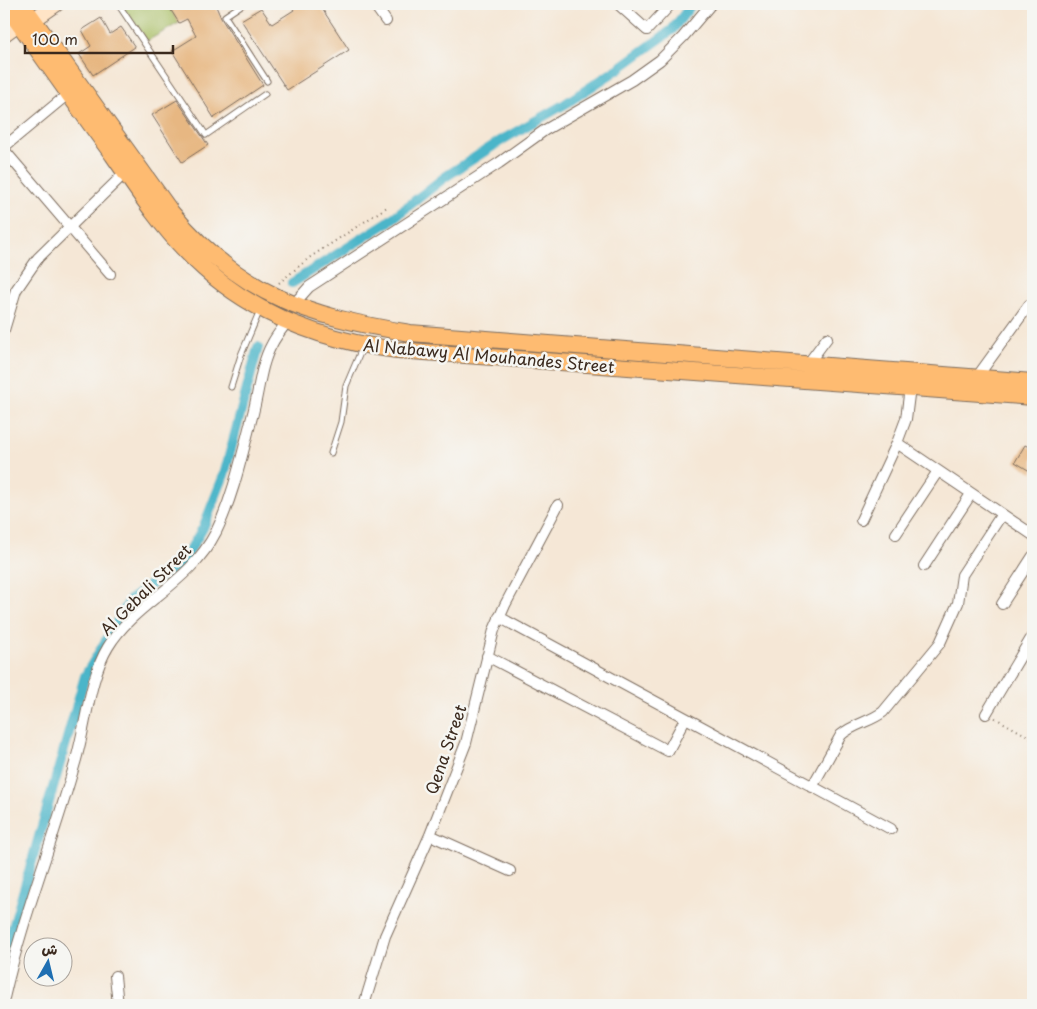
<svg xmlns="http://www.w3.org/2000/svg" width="1037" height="1009" font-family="'Playpen Sans','Playpen Sans Arabic',sans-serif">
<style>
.green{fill:#a7bd62;stroke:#717440}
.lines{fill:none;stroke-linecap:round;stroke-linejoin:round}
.canal{stroke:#4bb5c9;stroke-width:10}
.building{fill:#e7b782}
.lane-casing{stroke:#7c6c5e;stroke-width:7}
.street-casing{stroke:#7c6c5e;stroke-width:12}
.secondary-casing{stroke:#7c6c5e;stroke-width:17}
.primary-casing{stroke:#7c6c5e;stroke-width:18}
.path{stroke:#7c6c5e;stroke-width:2;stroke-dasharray:1 4;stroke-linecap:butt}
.lane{stroke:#fff;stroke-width:5}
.street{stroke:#fff;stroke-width:10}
.secondary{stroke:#ffe4c6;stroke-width:15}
.primary{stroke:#febb71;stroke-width:16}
.labels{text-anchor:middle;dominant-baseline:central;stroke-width:5;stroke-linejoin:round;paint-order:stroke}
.street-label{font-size:16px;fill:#3b2a1e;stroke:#f6f6f2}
</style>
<rect width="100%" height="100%" fill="#f6f6f2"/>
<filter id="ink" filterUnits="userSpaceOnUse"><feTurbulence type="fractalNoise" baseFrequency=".02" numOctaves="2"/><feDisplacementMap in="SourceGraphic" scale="10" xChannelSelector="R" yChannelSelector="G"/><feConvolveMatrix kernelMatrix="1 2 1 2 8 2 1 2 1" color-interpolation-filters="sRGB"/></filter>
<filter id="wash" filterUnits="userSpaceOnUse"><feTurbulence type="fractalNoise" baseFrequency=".0096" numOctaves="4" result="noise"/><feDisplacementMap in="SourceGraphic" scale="20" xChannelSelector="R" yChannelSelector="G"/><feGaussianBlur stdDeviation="1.12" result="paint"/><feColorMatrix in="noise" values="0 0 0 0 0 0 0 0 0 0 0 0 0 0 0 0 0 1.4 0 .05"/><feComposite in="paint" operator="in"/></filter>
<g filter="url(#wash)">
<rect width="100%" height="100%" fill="#f5e7d6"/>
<path class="green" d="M121,4H167L179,23L147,41Z"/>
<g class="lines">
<path class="canal" d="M292,283L388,222L445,177L502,140L565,104L618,69L672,30L692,4
M4,959L85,676L130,600L184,560L203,528L224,475L258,347"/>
</g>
<g id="blocks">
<path class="building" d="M167,4H215L221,18L263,85L214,118L172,51L196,36L187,19L179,23Z
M290,4H319L349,50L287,90L241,20L261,8L272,24L294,10Z
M101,18L110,34L121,27L135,47L93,75L79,54L91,46L82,30Z
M177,100L208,145L182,162L152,115Z
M1025,445L1033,449V473L1015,462Z"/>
</g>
</g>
<g filter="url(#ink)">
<use href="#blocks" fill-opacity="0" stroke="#7c6c5e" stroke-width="1"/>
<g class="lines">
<g class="lane-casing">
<path id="lane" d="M118,4L206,135L265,94
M243,4L225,16L267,81
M231,387L241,355L260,310
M331,453L341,422L346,386L363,346"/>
</g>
<g class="street-casing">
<path id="street" d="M374,4L386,21
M618,4L647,30L671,4
M4,147L68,94
M4,150L110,274
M293,305L309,287L499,163L545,130L632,80L660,60L683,37L711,4
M4,330L16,290L38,258L125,173
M807,365L827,338
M977,377L1029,305
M910,387L906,419L897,443L1033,535
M861,520L897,443
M896,534L938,471
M924,566L971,494
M1002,604L1033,556
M499,617L891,829
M487,656L668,751L685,719
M986,714L1033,635
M812,787L841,735C853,724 870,722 883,712L940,643L958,603L962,575L1002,514
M430,835L510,871
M115,976L118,1005
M4,998C22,918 53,842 75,763C86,727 89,678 108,647C135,602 189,585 216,532C233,497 242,455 252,417C259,393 260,365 272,344C276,336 282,329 287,322
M364,1005L385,936L430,835L466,743L494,630L505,605L558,505"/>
</g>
<g class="secondary-casing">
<path id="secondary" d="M33,20L56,4
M4,34L19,23"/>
</g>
<g class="primary-casing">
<path id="primary" d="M5,4C41,54 76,105 113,155C136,188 158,222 186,251C243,311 317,340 397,350L1033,397
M22,4L171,212C240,295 307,316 410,333L1033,382"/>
</g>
<path class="path" d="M279,283L309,258L387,207
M995,718L1033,739"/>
<use href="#lane" class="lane"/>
<use href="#street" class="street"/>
<use href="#secondary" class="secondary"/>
<use href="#primary" class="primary"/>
</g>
</g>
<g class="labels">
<g class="street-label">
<text transform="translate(489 355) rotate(5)">Al Nabawy Al Mouhandes Street</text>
<text transform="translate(145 589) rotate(-45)">Al Gebali Street</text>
<text transform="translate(445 749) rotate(-71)">Qena Street</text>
</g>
</g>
<rect width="1037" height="1009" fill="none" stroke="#f6f6f2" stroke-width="20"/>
<g transform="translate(48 962) rotate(8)"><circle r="24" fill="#f6f6f2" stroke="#aba49d"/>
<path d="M0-4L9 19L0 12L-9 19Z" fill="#1f6fb2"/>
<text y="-8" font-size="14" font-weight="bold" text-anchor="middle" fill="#3b2a1e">ش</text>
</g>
<path d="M25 45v8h148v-8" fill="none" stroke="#3b2a1e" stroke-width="2.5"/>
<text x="32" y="45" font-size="15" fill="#3b2a1e" stroke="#f6f6f2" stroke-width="4" paint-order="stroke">100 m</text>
</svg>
